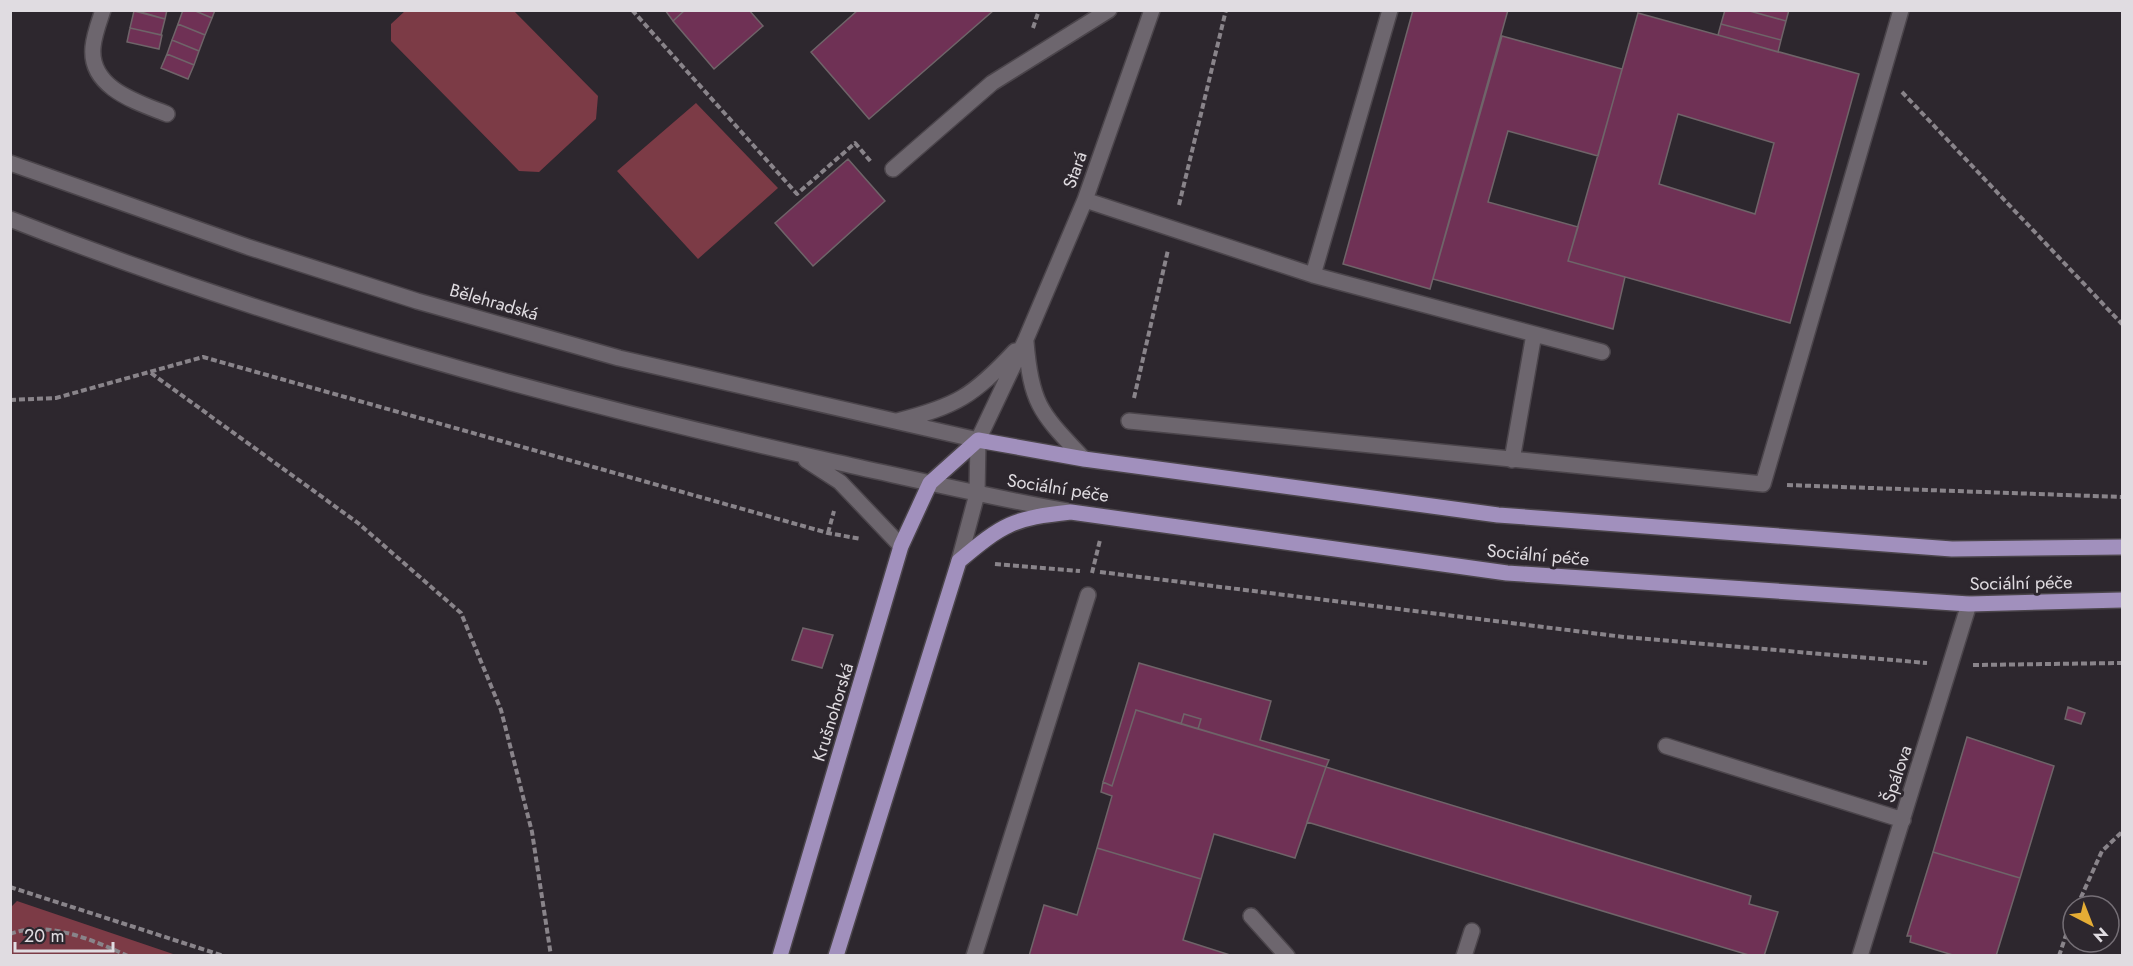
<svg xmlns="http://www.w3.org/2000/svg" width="2133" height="966" font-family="Jost,sans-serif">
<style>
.green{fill:#7c3b46}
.building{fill:#6f3155;stroke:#6f6469;stroke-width:1.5;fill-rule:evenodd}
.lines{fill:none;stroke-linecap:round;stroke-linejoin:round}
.minor-casing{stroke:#4b454b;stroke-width:18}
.major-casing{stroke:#4b454b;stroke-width:18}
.path{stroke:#89848a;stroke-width:4;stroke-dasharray:6 3;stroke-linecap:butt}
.minor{stroke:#6d666e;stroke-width:15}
.major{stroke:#a190bd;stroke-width:15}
.labels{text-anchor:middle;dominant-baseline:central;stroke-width:6;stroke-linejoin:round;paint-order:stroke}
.street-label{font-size:18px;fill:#e0dce1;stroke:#2d272e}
</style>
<rect width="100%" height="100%" fill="#2d272e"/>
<path class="green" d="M405,11H514L598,96L596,119L539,172L519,171L391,41V24Z
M696,103L778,188L698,259L617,171Z
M17,901L176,955H11V907Z"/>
<path class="building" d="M134,10H167L165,19Z
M183,10H193L212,18L205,35L178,24Z
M193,10H215L212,18Z
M665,10H685L673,21Z
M685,10H749L763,26L714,69L673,21Z
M858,10H994L869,119L811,52Z
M1413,10H1508L1430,289L1343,264Z
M1725,10H1746L1786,21L1781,40L1721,24Z
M1746,10H1789L1786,21Z
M134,11L165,19L161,35L130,28Z
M1638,13L1859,74L1790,323L1568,261ZM1678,114L1774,143L1755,214L1659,184Z
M178,24L205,35L199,51L172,40Z
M1721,24L1781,40L1778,52L1718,35Z
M130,28L162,35L159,49L127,42Z
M1502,36L1622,69L1598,156L1508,131L1488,202L1578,227L1568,261L1625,277L1613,329L1433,279Z
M172,40L199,51L194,65L167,54Z
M167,54L194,65L188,79L161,68Z
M848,159L885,201L813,266L775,223Z
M803,628L833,635L822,668L792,660Z
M1139,663L1271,701L1260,740L1329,760L1326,767L1198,729L1201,719L1184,714L1181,724L1136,710L1112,786L1103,782Z
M2068,707L2085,713L2081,724L2065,719Z
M1136,710L1326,767L1295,858L1214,834L1201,879L1097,848L1112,796L1101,792L1103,782L1112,786Z
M1184,714L1201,719L1198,729L1181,724Z
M1967,737L2054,766L2020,878L1933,852Z
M1326,767L1751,896L1749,904L1778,912L1764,956H1752L1307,822Z
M1097,848L1201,879L1183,940L1233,956H1029L1044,905L1077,915Z
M1933,852L2020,878L1996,956H1956L1910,942L1911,936H1907Z"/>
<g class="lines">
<g class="minor-casing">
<path id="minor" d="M103,10C99,22 94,35 93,47C89,88 137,102 167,114
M10,163L248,247L417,301L619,358L978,440
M893,169L992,83L1109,10
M1085,200L1313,275L1602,352
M10,219C277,324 555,400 835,462C913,479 989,497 1067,511
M1313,275L1390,10
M1026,342C1031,406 1042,414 1084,459
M897,421C957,406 973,396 1015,351
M1129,421L1763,484L1901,10
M806,460L840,482L901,546
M1512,460L1534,334
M959,561L977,494L978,440L1026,339L1085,200L1152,10
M1666,746L1903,820
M1251,916L1287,956
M974,956L1088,595
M1464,956L1472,931
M1860,956L1969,604"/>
</g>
<g class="major-casing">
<path id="major" d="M780,956L901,546L930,483L978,440L1084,459L1498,515L1952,549L2122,547
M836,956L959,561C1003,524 1013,518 1071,512L1507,573L1969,604L2122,600"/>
</g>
<path class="path" d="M632,10L797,194L855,143L872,163
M1033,28L1039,10
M1902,92L2122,324
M1179,205L1226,10
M151,373L358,523L461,613L501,710L532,832L551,956
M1134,398L1168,250
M10,400L56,398L203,357L828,533L861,539
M1787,485L2122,497
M828,533L834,511
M995,564L1080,571
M1100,572L1624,637L1927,663
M1092,573L1100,540
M1973,665L2122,663
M10,887L224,956
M2077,906L2102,851L2122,832
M10,934C48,920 93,940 128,956
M2059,956L2073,914"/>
<use href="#minor" class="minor"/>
<use href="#major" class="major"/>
</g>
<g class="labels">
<g class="street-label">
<text transform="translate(1075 170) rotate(-70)">Stará</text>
<text transform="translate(494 302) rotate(16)">Bělehradská</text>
<text transform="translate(1058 488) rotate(9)">Sociální péče</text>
<text transform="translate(1538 555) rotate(5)">Sociální péče</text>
<text transform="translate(2021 583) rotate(-1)">Sociální péče</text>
<text transform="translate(833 712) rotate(-73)">Krušnohorská</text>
<text transform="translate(1897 774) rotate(-72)">Špálova</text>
</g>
</g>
<rect width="2133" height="966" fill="none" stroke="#e0dce1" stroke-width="24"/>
<g transform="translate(2091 924) rotate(138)"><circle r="28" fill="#2d272e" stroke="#756f76" stroke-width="1.5"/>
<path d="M0-4.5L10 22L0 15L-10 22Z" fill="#e5ad35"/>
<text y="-9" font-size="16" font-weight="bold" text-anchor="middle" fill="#e0dce1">N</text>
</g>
<path d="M15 942v9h98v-9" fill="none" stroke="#e0dce1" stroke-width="3"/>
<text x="24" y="942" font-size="18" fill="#e0dce1" stroke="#2d272e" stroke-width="4.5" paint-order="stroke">20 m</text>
</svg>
